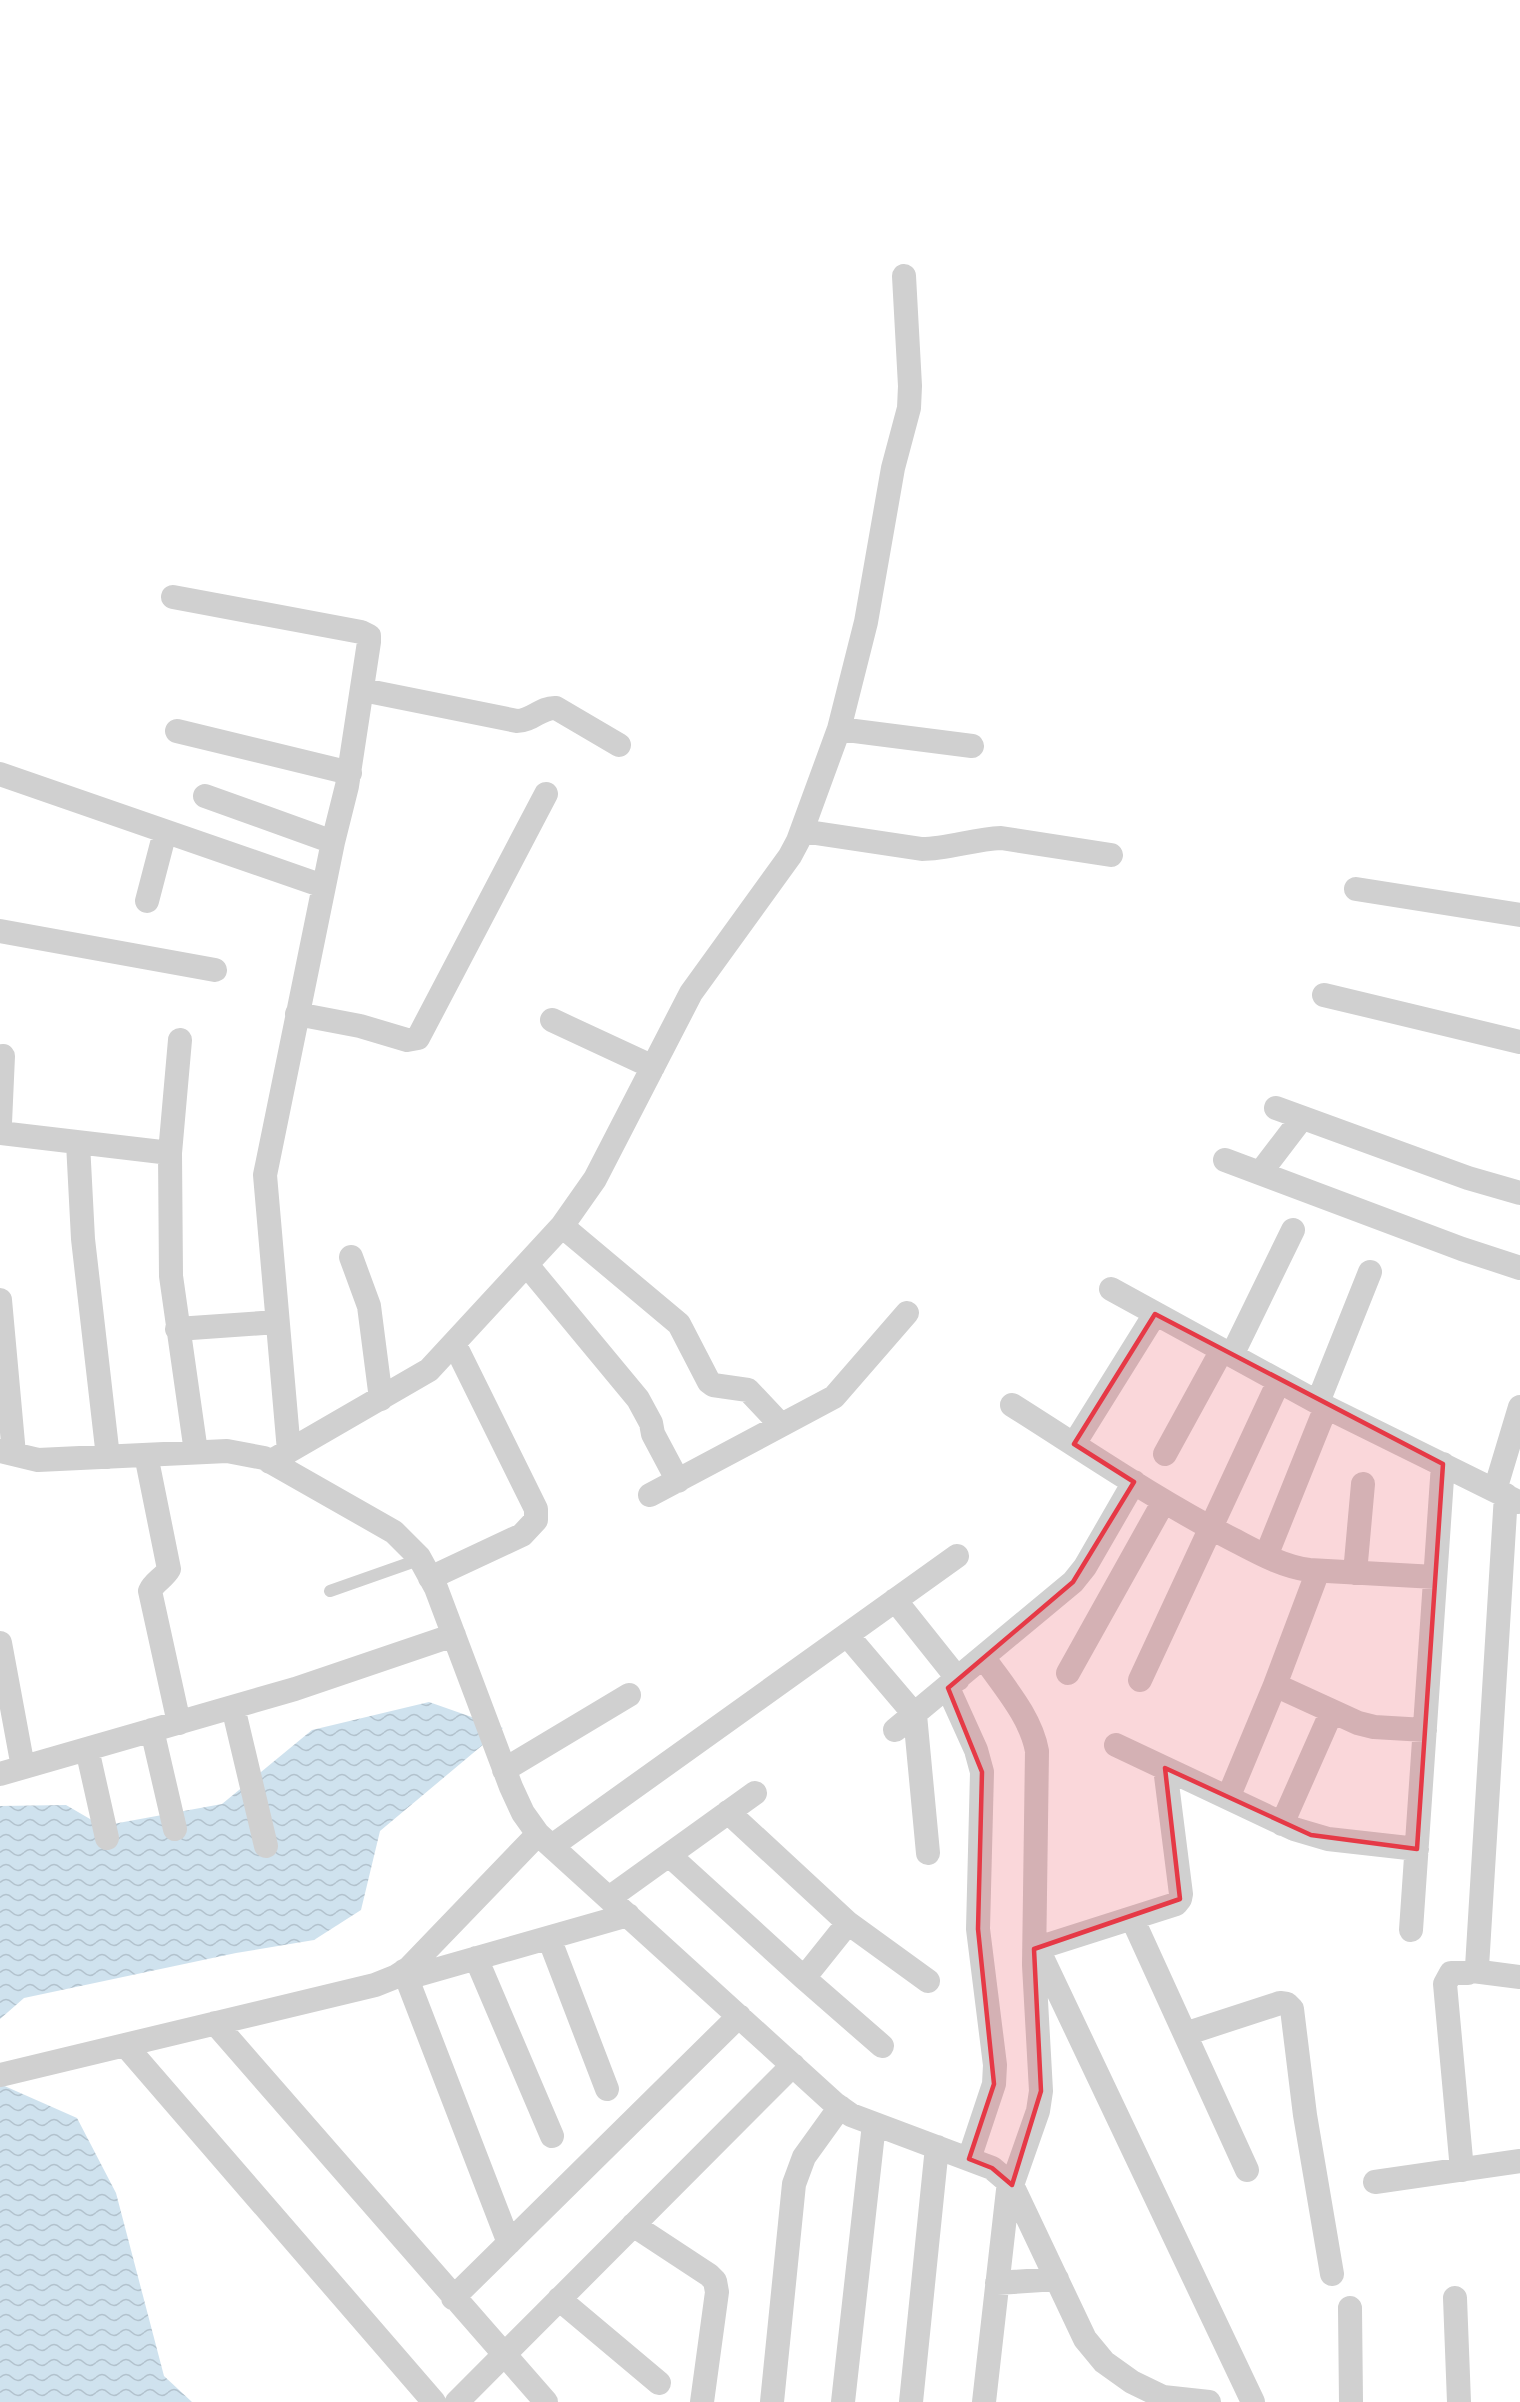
<svg xmlns="http://www.w3.org/2000/svg" width="1520" height="2402" font-family="'Titillium Web',sans-serif">
<style>
.water{fill:url(#water-waves)}
.lines{fill:none;stroke-linecap:round;stroke-linejoin:round}
.lane{stroke:#d0d0d0;stroke-width:12}
.street{stroke:#d0d0d0;stroke-width:24}
.marked{fill:#e63946;fill-opacity:0.2;stroke:#e63946;stroke-width:4.5;stroke-linejoin:round}
</style>
<defs>
<pattern id="water-waves" width="16" height="10" patternUnits="userSpaceOnUse" patternTransform="scale(1.5)"><rect width="16" height="10" fill="#cfe2ee"/><path d="M0 5q4-4 8 0t8 0" fill="none" stroke="#b2c2cd"/></pattern>
</defs>
<rect width="100%" height="100%" fill="#fff"/>
<path class="water" d="M429,1702L503,1728L380,1831L361,1910L314,1940L236,1953L24,1998L0,2019V1806L66,1805L102,1826L222,1804L312,1730Z
M0,2084L77,2118L116,2193L164,2376L192,2402H0Z"/>
<g class="lines">
<path class="lane" d="M330,1591L421,1559"/>
<path class="street" d="M173,597L361,632L369,636V642L347,786L333,842L265,1175L289,1451
M363,690L517,721C532,721 541,707 556,708L619,745
M839,729L972,746
M177,731L350,773
M0,774L323,886
M205,796L333,842
M802,831L922,849C948,849 974,839 1001,838L1111,855
M1356,889L1520,915
M147,901L165,832
M0,931L215,970
M1324,995L1520,1042
M297,1014L360,1026L407,1040L418,1038L546,794
M552,1020L653,1067
M180,1040L170,1153L171,1276L196,1452
M1276,1108L1468,1178L1520,1193
M0,1123L3,1056
M0,1133L170,1153
M78,1143L83,1239L108,1457
M1225,1160L1462,1249L1520,1268
M1260,1173L1302,1118
M562,1226L679,1324L709,1382L713,1385L748,1390L781,1425
M351,1257L369,1306L381,1399
M527,1265L638,1399L651,1423L653,1434L678,1481
M1111,1289L1326,1407L1518,1502
M0,1300L14,1454
M177,1329L277,1322
M1232,1355L1293,1230
M1318,1402L1370,1272
M1012,1405C1085,1451 1156,1500 1232,1539C1257,1552 1281,1566 1309,1570L1435,1577
M1074,1444L1155,1314
M0,1451L38,1460L227,1451L264,1458L394,1532L419,1557L436,1588L511,1787L523,1813L538,1834L834,2103L851,2115L992,2168L1012,2185L1085,2339L1104,2362L1132,2382L1163,2397L1209,2402
M1165,1454L1222,1350
M146,1455L169,1569C164,1578 154,1582 150,1591L179,1723
M270,1462L429,1370L562,1226L595,1179L691,993L790,856L798,841L839,729L866,622L893,468L909,408L910,386L904,276
M1495,1490L1520,1407
M650,1495L834,1397L907,1313
M1266,1556L1326,1407
M1355,1573L1363,1484
M430,1578L522,1535L536,1520V1509L454,1343
M895,1600L958,1679
M847,1635L915,1715L928,1853
M0,1643L23,1767
M984,1658C1004,1687 1031,1717 1037,1751L1034,1965L1041,2091L1038,2111L1012,2185
M1068,1673L1164,1501
M1140,1680L1279,1381
M1275,1685L1358,1723L1374,1727L1425,1730
M948,1688L976,1750L982,1772L978,1929L995,2065L994,2084L969,2159
M233,1707L266,1846
M152,1730L175,1829
M895,1730L1073,1582L1085,1567L1134,1482
M1116,1745L1294,1829L1328,1839L1417,1849
M87,1749L107,1838
M504,1770L629,1695
M0,1774L295,1689L454,1635
M1228,1798L1275,1685L1318,1571
M728,1812L848,1923L928,1981
M1282,1824L1332,1711
M552,1846L957,1556
M669,1855L804,1978L882,2046
M609,1898L755,1793
M1132,1918L1247,2170
M1411,1930L1443,1464
M549,1938L607,2089
M1037,1947L1253,2402
M1038,1948L1176,1904L1180,1899L1181,1894L1165,1768
M476,1958L552,2136
M404,1971L509,2243
M1473,1971L1520,1977
M407,1978L628,1915
M804,1978L848,1923
M215,2023L546,2402
M1185,2034L1280,2003L1287,2004L1292,2009L1305,2115L1332,2274
M125,2045L434,2402
M0,2075L375,1985L395,1977L409,1968L538,1834
M1462,2170L1445,1984L1451,1973H1468L1477,1967L1506,1495
M1375,2182L1520,2161
M633,2225L709,2275L715,2281L717,2292L702,2402
M997,2283L1057,2279
M453,2298L739,2016
M1455,2298L1459,2402
M559,2299L659,2383
M1350,2308L1351,2402
M457,2402L793,2065
M772,2402L794,2184L804,2157L840,2107
M843,2402L874,2124
M911,2402L937,2147
M984,2402L1009,2181"/>
</g>
<path class="marked" d="M1155,1314L1443,1464L1417,1849L1311,1835L1165,1768L1180,1899L1034,1949L1041,2091L1012,2185L992,2168L969,2159L994,2084L978,1929L982,1772L948,1688L1073,1582L1134,1482L1074,1444Z"/>
</svg>
